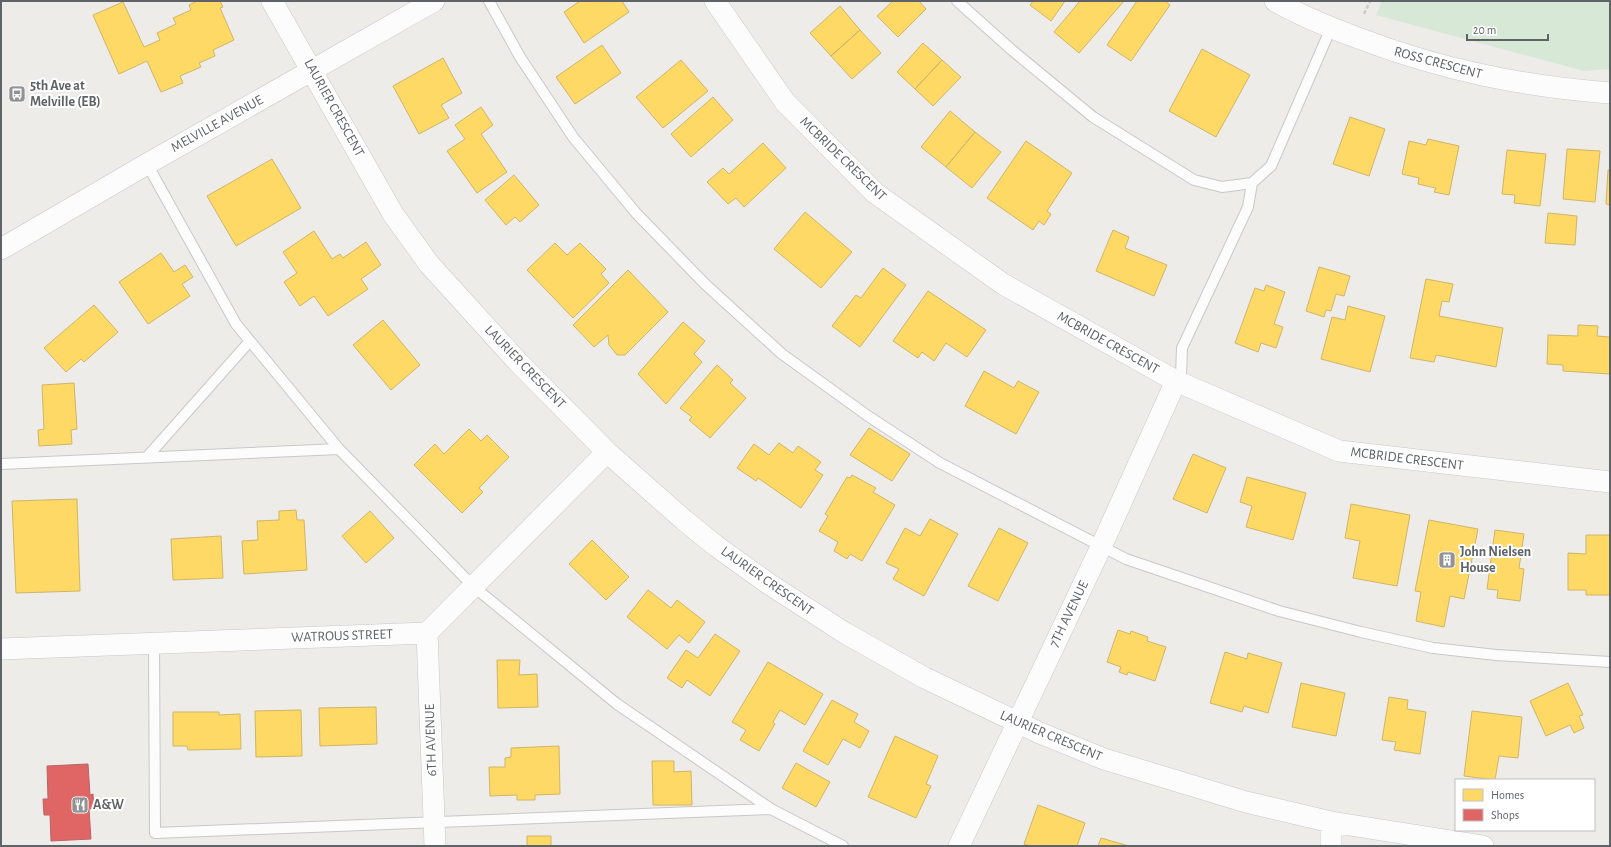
<svg xmlns="http://www.w3.org/2000/svg" width="1611" height="847" font-family="'Alegreya Sans',sans-serif">
<style>
.green{fill:#d8e8d6}
.homes{fill:#ffd966;stroke:#cfb566}
.shops{fill:#e06666;stroke:#b96566}
.lines{fill:none;stroke-linecap:round;stroke-linejoin:round}
.lane-casing{stroke:#c8c8c8;stroke-width:12}
.street-casing{stroke:#c8c8c8;stroke-width:22}
.path{stroke:#cacecb;stroke-width:2.5;stroke-dasharray:4 2;stroke-linecap:butt}
.lane{stroke:#fcfcfc;stroke-width:10}
.street{stroke:#fcfcfc;stroke-width:21}
.labels{text-anchor:middle;dominant-baseline:central;stroke-width:4;stroke-linejoin:round;paint-order:stroke}
.street-label{font-size:14px;fill:#5f6266;stroke:#fff}
.poi-label{font-size:14px;font-weight:bold;fill:#5f6266;stroke:#fff;text-anchor:start}
</style>
<rect width="100%" height="100%" fill="#edece9"/>
<path class="green" d="M1382,1H1610V69L1584,71L1376,15Z"/>
<path class="homes" d="M197,1H220L223,7L220,8L234,40L213,50L215,56L199,63L201,67L180,76L183,83L161,92L147,61L119,74L93,15L123,2L144,47L160,40L157,33L176,24L173,18L191,10L189,5Z
M580,1H622L629,12L584,43L564,12Z
M893,1H919L926,9L898,37L877,16Z
M1033,1H1065L1051,21L1030,5Z
M1080,1H1124L1079,53L1054,32Z
M1137,1H1165L1170,5L1131,61L1107,45Z
M840,6L860,30L831,56L810,33Z
M860,30L881,53L852,79L831,56Z
M923,43L942,60L915,89L897,72Z
M602,45L621,73L575,104L556,77Z
M1202,49L1250,75L1216,137L1169,111Z
M443,58L462,93L441,105L449,118L419,134L393,86Z
M681,60L708,91L663,128L636,97Z
M942,60L961,77L933,106L915,89Z
M713,97L733,120L691,157L671,134Z
M481,107L493,125L481,134L507,172L477,193L447,151L465,139L455,125Z
M950,111L975,132L946,167L921,147Z
M1350,117L1385,129L1369,176L1333,164Z
M975,132L1001,152L972,188L946,167Z
M1428,139L1459,146L1449,195L1434,192L1436,188L1418,184L1419,178L1402,174L1409,141L1426,145Z
M1026,141L1072,173L1047,211L1051,214L1044,225L1039,221L1033,230L987,198Z
M763,143L786,168L744,207L736,198L728,204L707,182L723,168L729,174Z
M1567,149L1600,151L1595,202L1563,199Z
M1507,150L1546,154L1540,206L1514,203L1515,195L1502,194Z
M272,159L301,208L236,246L207,196Z
M1608,170H1610V205L1606,204Z
M514,175L539,205L520,222L515,217L506,225L485,200Z
M805,212L852,252L821,288L774,249Z
M1548,213L1577,216L1575,245L1545,243Z
M1113,230L1129,237L1125,248L1167,265L1154,296L1096,271Z
M314,231L332,259L340,254L343,258L366,242L381,265L361,279L368,289L328,316L314,296L300,306L284,282L297,273L283,252Z
M555,243L567,255L580,243L606,269L601,274L609,283L573,318L527,270Z
M161,253L174,272L185,265L193,277L182,284L190,296L148,324L119,282Z
M1319,267L1350,276L1344,296L1336,294L1331,311L1326,310L1324,317L1306,311Z
M883,268L906,285L860,347L832,326L856,295L861,298Z
M628,270L668,312L625,355H617L609,345L608,335L594,347L573,325Z
M1426,279L1453,284L1449,302L1442,301L1439,316L1503,328L1496,367L1436,355L1434,362L1410,358Z
M1266,285L1285,292L1274,324L1283,327L1276,348L1261,343L1258,352L1235,343L1255,288L1264,291Z
M928,291L986,330L967,357L946,343L934,361L922,352L918,358L893,341Z
M94,305L118,332L84,362L81,359L66,372L44,348Z
M1348,306L1385,316L1370,372L1321,359L1332,317L1345,320Z
M383,320L420,365L391,390L353,345Z
M683,322L705,341L694,354L702,362L666,404L638,374Z
M1578,325L1598,326L1597,336L1610,337V374L1563,371V365L1547,364L1548,335L1578,336Z
M717,365L733,380L730,383L746,398L710,438L689,420L692,417L680,408Z
M984,371L1014,388L1018,381L1039,392L1016,434L965,406Z
M74,383L77,429L71,430L72,444L39,446L38,430L44,429L42,385Z
M869,428L910,454L892,481L850,455Z
M469,429L481,441L487,435L509,457L479,488L483,492L462,513L414,465L435,444L444,454Z
M779,443L793,453L798,446L821,462L815,470L823,475L801,508L758,478L756,481L737,468L754,444L769,455Z
M1193,454L1226,468L1207,513L1173,499Z
M852,475L876,488L873,492L895,505L862,561L850,554L847,559L834,551L838,542L819,531L828,516L825,514L847,477L850,478Z
M1247,477L1306,493L1293,540L1246,527L1252,506L1240,502Z
M77,499L80,591L16,593L12,501Z
M1351,504L1410,515L1397,586L1353,578L1360,541L1345,538Z
M296,510L297,520H304L307,570L244,574L242,541L258,540L257,521L279,520V511Z
M370,511L394,538L366,563L342,536Z
M930,519L958,534L924,596L893,579L899,569L886,563L905,528L920,536Z
M1429,520L1478,529L1464,599L1450,596L1444,627L1416,621L1421,592L1415,591Z
M999,528L1028,543L998,601L968,586Z
M1495,530L1524,534L1519,568L1524,569L1520,601L1497,598L1498,590L1487,589Z
M1586,535H1610V595H1586V590H1568V553L1586,554Z
M221,536L223,578L173,580L171,539Z
M592,540L629,577L606,600L569,564Z
M648,590L671,608L677,600L705,622L689,643L679,635L667,649L627,617Z
M1118,630L1130,634L1131,631L1148,637L1147,641L1166,647L1155,681L1128,672L1127,675L1119,672L1121,667L1107,662Z
M715,634L740,651L710,696L687,680L682,688L667,678L686,650L698,658Z
M1225,652L1247,659L1248,653L1282,663L1268,713L1244,706L1242,712L1210,703Z
M497,660H520L519,675L537,674L538,707L498,708Z
M768,662L823,694L805,725L780,710L773,722L775,724L759,751L740,740L746,730L732,722Z
M1301,683L1345,693L1336,736L1292,727Z
M1568,683L1583,715L1579,716L1584,728L1574,733L1570,725L1546,736L1530,701Z
M1389,697L1408,700L1407,709L1426,712L1420,754L1394,750L1396,742L1382,740Z
M832,700L858,714L854,722L869,731L860,748L843,739L828,765L803,751Z
M376,707L377,744L320,746L319,708Z
M301,710L302,756L256,757L255,711Z
M1472,711L1522,717L1518,758L1499,756L1495,780L1464,776Z
M173,712H219V715L240,714L241,749L188,750L187,746H173Z
M895,736L938,756L926,784L931,786L916,818L868,797Z
M559,746L560,794L535,795V800H517V795L490,796L489,767H505V758L511,757V748Z
M652,761H674V772L691,771L692,805H653Z
M796,763L830,782L816,807L782,788Z
M1038,805L1085,823L1077,846H1030L1024,844Z
M527,836H551V846H527Z
M1101,838L1129,846H1098Z"/>
<path class="shops" d="M88,764L90,795L93,794L94,808L89,809L91,839L51,841L50,815H44L43,799H48L47,766Z"/>
<g class="lines">
<g class="lane-casing">
<path id="lane" d="M489,1L520,57L573,137L636,213L705,284L782,354L868,416L940,463L1126,559L1279,611L1361,632L1433,648L1496,655L1610,662
M957,1L1013,51L1093,117L1194,180L1222,187L1252,183L1271,166L1331,28
M147,164L236,324L339,449L474,587L617,704L771,809L843,846
M1176,381L1181,376L1182,348L1248,207L1252,183
M147,457L250,341
M1,464L339,449
M154,643L155,833L771,809"/>
</g>
<g class="street-casing">
<path id="street" d="M272,1L393,214L429,264L518,362L607,452L684,520L716,546L769,584L845,633L925,678L1040,733L1104,759L1246,802L1331,822L1483,846
M715,1L785,102L875,193L1003,284L1176,381L1339,451L1610,482
M1275,1C1301,16 1331,28 1358,38C1442,70 1521,86 1610,93
M1,249L147,164L434,1
M427,633L435,846
M1,649L427,633L607,452
M1331,822V846
M959,846L1101,547L1176,381"/>
</g>
<path class="path" d="M1364,14L1370,1"/>
<use href="#lane" class="lane"/>
<use href="#street" class="street"/>
</g>
<defs>
<g id="bus-square" transform="scale(0.9)"><rect x="-9" y="-9" width="18" height="18" rx="4" fill="#919294" stroke="#fff"/><path d="M-5-6H5V4H4V6H2V4H-2V6H-4V4H-5ZM-3.5-4V0h7V-4ZM-3.5 1.2v1.5H-2V1.2ZM2 1.2v1.5H3.5V1.2Z" fill="#fff"/></g>
<g id="building-square" transform="scale(0.9)"><rect x="-9" y="-9" width="18" height="18" rx="4" fill="#919294" stroke="#fff"/><path d="M-4-6H4V6H1V3H-1V6H-4ZM-2.5-4.3h1.7v1.8h-1.7ZM.8-4.3h1.7v1.8H.8ZM-2.5-1h1.7V.8h-1.7ZM.8-1h1.7V.8H.8Z" fill="#fff"/></g>
<g id="restaurant-square" transform="scale(0.9)"><rect x="-9" y="-9" width="18" height="18" rx="4" fill="#919294" stroke="#fff"/><path d="M-5-6h1v4h1v-4h1v4h1v-4h1v5L-1.5 .5V6h-2V.5L-5-1ZM5-6V6H3V1.5H1.5Q1.5-4 5-6Z" fill="#fff"/></g>
</defs>
<g fill-rule="evenodd">
<use href="#bus-square" x="17" y="94"/>
<use href="#building-square" x="1447" y="560"/>
<use href="#restaurant-square" x="80" y="805"/>
</g>
<g class="labels">
<g class="street-label">
<text transform="translate(1438 63) rotate(15)">ROSS CRESCENT</text>
<text transform="translate(334 108) rotate(61)">LAURIER CRESCENT</text>
<text transform="translate(217 124) rotate(-29)">MELVILLE AVENUE</text>
<text transform="translate(843 159) rotate(44)">MCBRIDE CRESCENT</text>
<text transform="translate(1108 343) rotate(29)">MCBRIDE CRESCENT</text>
<text transform="translate(525 367) rotate(46)">LAURIER CRESCENT</text>
<text transform="translate(1407 459) rotate(7)">MCBRIDE CRESCENT</text>
<text transform="translate(767 581) rotate(35)">LAURIER CRESCENT</text>
<text transform="translate(1069 614) rotate(-64)">7TH AVENUE</text>
<text transform="translate(342 636) rotate(-2)">WATROUS STREET</text>
<text transform="translate(1051 736) rotate(23)">LAURIER CRESCENT</text>
<text transform="translate(431 740) rotate(-92)">6TH AVENUE</text>
</g>
<g class="poi-label">
<text x="30" y="86">5th Ave at<tspan x="30" dy="16">Melville (EB)</tspan></text>
<text x="1460" y="552">John Nielsen<tspan x="1460" dy="16">House</tspan></text>
<text x="93" y="805">A&amp;W</text>
</g>
</g>
<rect width="1611" height="847" fill="none" stroke="#5f6266" stroke-width="4"/>
<rect x="1455" y="779" width="140" height="52" fill="#ffffff" stroke="#bfc0c2"/>
<rect x="1463" y="789" width="20" height="12" fill="#ffd966" stroke="#bfc0c2"/>
<text x="1491" y="799" font-size="12" fill="#5f6266">Homes</text>
<rect x="1463" y="809" width="20" height="12" fill="#e06666" stroke="#bfc0c2"/>
<text x="1491" y="819" font-size="12" fill="#5f6266">Shops</text>
<path d="M1467 34v6h81v-6" fill="none" stroke="#5f6266" stroke-width="2"/>
<text x="1473" y="34" font-size="12" fill="#5f6266" stroke="#ffffff" stroke-width="3" paint-order="stroke">20 m</text>
</svg>
